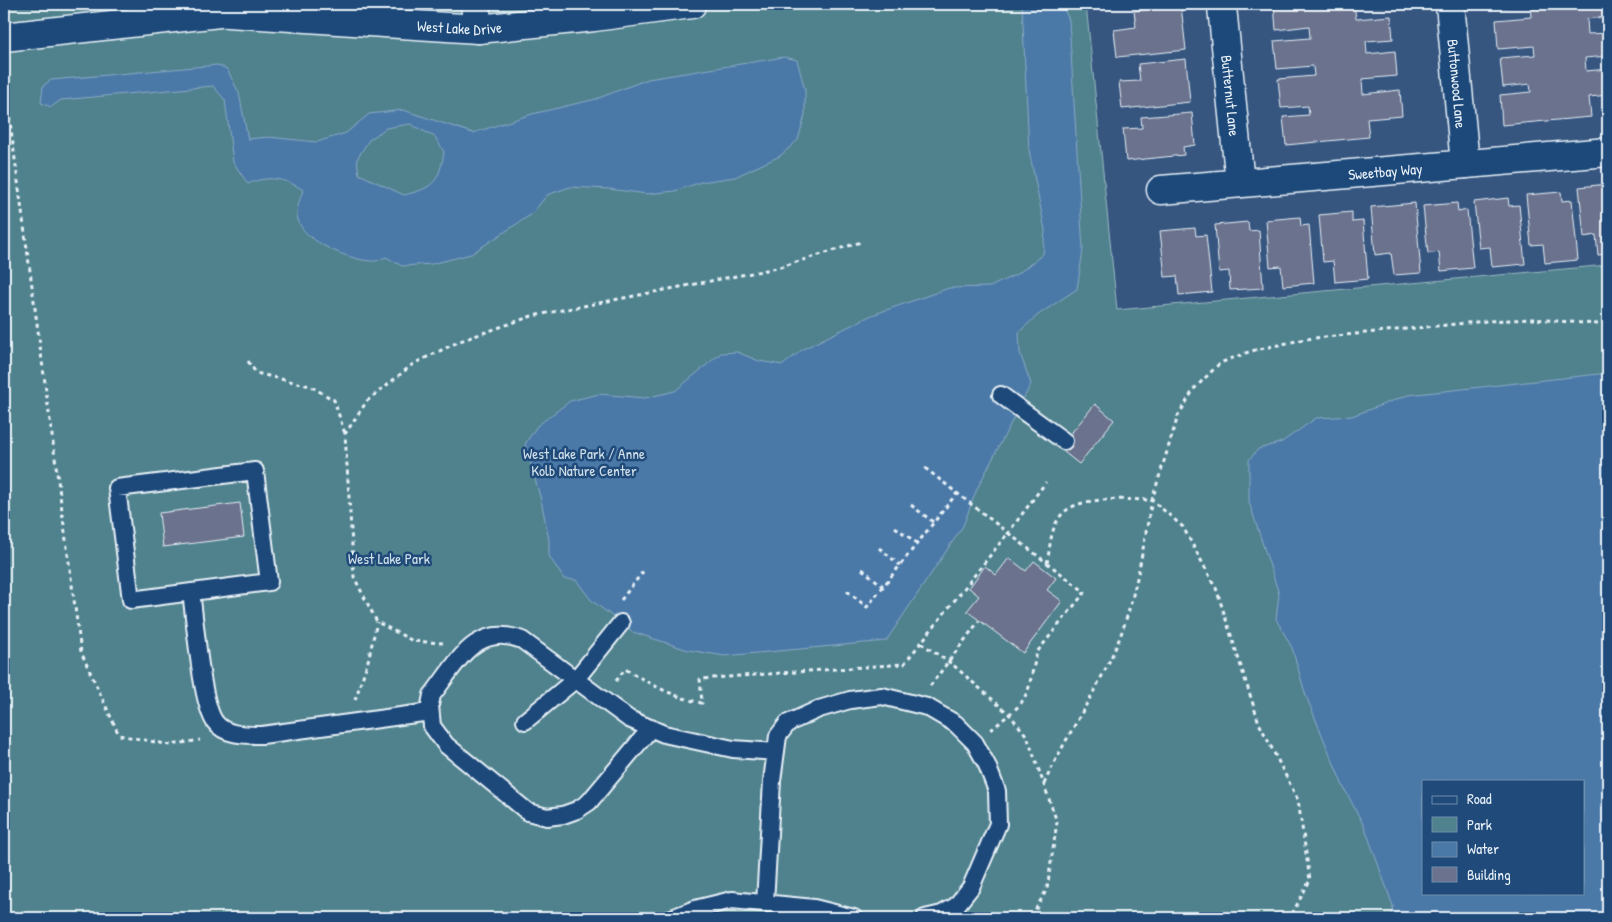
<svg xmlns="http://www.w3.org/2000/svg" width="1612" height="922" font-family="'Patrick Hand',sans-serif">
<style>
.green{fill:#50828d;stroke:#9cbac2;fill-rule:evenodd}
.water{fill:#4b79a7;stroke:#8aa9c7;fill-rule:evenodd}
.building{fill:#6b728d;stroke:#e8f1f8}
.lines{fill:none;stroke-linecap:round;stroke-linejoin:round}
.service-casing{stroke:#e8f1f8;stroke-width:20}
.minor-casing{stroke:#e8f1f8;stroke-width:31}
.path{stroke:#e8f1f8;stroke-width:3;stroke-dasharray:4 4;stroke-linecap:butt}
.service{stroke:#1f4a7a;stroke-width:16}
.minor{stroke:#1f4a7a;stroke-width:28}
.labels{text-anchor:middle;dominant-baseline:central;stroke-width:5;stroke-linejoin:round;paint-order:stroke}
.street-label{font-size:15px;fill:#e8f1f8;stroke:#1f4a7a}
.park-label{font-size:15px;fill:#d1e0e8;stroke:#1f4a7a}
</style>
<rect width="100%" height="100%" fill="#365680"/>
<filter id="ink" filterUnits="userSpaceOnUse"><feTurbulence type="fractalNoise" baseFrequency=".02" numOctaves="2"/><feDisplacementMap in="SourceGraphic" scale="10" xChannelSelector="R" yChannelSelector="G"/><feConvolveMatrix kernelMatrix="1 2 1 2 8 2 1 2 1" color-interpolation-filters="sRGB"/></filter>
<g filter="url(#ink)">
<path class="green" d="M4,4H1086L1117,310L1608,265V918H4ZM1423,781H1583V893H1423Z"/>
<path class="water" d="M1022,4H1062L1069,20L1083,250L1077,289L1038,315L1019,332L1020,353L1031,384L977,489L963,526L886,641L725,656L688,650L633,632L591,600L576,580L564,579L549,556V540L541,500L525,444L537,426L570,401L599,394L645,398L675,391L721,353L737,352L759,361L783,365L803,349L872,315L949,288L990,287L1019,273L1043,254L1045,230L1029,150Z
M784,57L797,60L805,90V115L798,140L780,156L735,177L701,182L675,191L647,194L609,189L570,187L547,195L532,214L471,254L432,264L402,266L386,257C381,259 376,262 371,261C350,260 304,242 298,220C295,210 300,200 303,190C285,178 267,175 248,184L233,162L225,100L213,86L61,100L51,107L41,103L43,86L51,80L217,65L227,69L239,93L248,139L268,137L317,142L346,133L369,114L403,110L473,133L532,114L596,99L648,79ZM410,124L435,137L444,152C439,183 433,188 404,195L359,174L357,159L369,140L386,128Z
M1608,373V918H1391L1393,906L1365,828L1343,786L1306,696L1292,648L1276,619L1279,594L1249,502V460L1258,449L1282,442L1316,418L1352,416L1408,395ZM1423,781H1583V893H1423Z"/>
<path class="building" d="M1288,4H1354L1356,19L1391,16L1393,39L1366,41L1367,54L1395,51L1397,76L1362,79L1363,94L1400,90L1402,116L1367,119L1369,137L1286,145L1283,117L1309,115L1308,106L1281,108L1278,79L1314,76L1313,66L1277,69L1274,41L1310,38L1309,26L1276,30L1274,5Z
M1493,4H1608V17L1587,19L1588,34L1608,33V56L1585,58L1586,71L1608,69V95L1589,97L1591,117L1502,125L1500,95L1531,92L1530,84L1503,87L1500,58L1535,55L1534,46L1498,49L1496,20L1531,17L1530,5L1494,8Z
M1181,6L1186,50L1117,57L1114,30L1136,27L1134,11Z
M1186,59L1190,102L1122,109L1119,82L1140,81L1138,64Z
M1192,113L1195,145L1183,147L1184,155L1126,161L1123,129L1142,128L1141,117Z
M1608,184V254L1598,255L1596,235L1584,237L1579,187Z
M1561,192L1562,201L1572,200L1578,260L1545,263L1543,244L1531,245L1526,195Z
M1508,198L1509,206L1519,205L1525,264L1492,267L1490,247L1479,248L1474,202Z
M1415,203L1421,273L1394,275L1391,253L1375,255L1371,207Z
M1457,203L1458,212L1467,210L1473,268L1441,271L1439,252L1428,254L1423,206Z
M1352,212V222L1363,221L1368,279L1335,282L1333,261L1323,262L1319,215Z
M1300,217L1301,226L1309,225L1314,283L1283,286L1281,266L1270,267L1266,220Z
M1248,222L1249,231L1259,230L1263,288L1230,290L1229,271L1219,272L1215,225Z
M1195,228L1196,236L1206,235L1212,292L1179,295L1177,276L1165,277L1160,231Z
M1095,404L1114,420L1079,464L1059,448Z
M240,503L244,537L163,547L159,513Z
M1009,558L1026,571L1034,561L1056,578L1047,590L1062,601L1023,653L967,611L979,596L969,588L985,566L996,575Z"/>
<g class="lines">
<g class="service-casing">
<path id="service" d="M1001,395L1064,441
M255,471L269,582L131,600L117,488Z
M191,592C195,619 201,703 215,722C225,736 247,735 262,735L430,712
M525,721L576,679L621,623
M651,728L589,802L577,810L563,815L547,817L528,812L446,745L432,726L430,705L432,695C457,663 476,622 522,640L629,719L664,734L733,749L776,752
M765,903L772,781L778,736L788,723L819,709L850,700L882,696L927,707L956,724L975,743L987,765L997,791L998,824L971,887L956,906L942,914L925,918
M672,918L695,909L732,900L814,908L854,918"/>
</g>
<g class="minor-casing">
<g id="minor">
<path d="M475,4L478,29"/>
<path id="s1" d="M1450,4L1465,164"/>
<path id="s2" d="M1222,7L1240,183"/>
<path id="s3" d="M228,13L478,29L594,17L692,4"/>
<path d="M4,37L246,10"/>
<path id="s4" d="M1161,190L1608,152"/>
</g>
</g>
<path class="path" d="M4,77L81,652L119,735L171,745L200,740
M248,361L256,373L310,386L334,400L345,434
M925,468L1008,533L1046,482
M911,505L933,522
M895,527L917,543
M879,548L900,565
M1047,563C1050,549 1050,531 1059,518C1074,494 1126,500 1152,500L1178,416L1194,389L1220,363L1251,351L1305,339L1487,321L1533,319L1596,324L1608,322
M862,569L883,586
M847,591L867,607L957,493
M621,600L645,569
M443,643L413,641L377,622L354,577L345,434L367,401L413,364L460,341L532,316L777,268L861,242
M921,643L952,664L1009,714L1027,736L1057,822L1047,889L1031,918
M616,681L625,669C651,684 672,697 702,703L700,679L904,664L1008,533L1085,592L1037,652L1028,691L1020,705L991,730
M930,686L979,621
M355,700L368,661L377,622
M1044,784C1066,735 1097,692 1118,642C1136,597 1143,547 1152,500L1183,527L1216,588L1259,723L1298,800L1310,880L1290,918
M1315,918H1357"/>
<use href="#service" class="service"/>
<use href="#minor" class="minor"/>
</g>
</g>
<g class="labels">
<g class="street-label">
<text stroke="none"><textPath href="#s3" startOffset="232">West Lake Drive</textPath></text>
<text stroke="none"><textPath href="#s1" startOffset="80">Buttonwood Lane</textPath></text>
<text stroke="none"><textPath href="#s2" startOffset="89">Butternut Lane</textPath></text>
<text stroke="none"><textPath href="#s4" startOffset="225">Sweetbay Way</textPath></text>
</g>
<g class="park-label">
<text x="584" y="453">West Lake Park / Anne<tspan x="584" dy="17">Kolb Nature Center</tspan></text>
<text x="389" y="558">West Lake Park</text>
</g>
</g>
<rect width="1612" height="922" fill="none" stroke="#1f4a7a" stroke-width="20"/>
<rect x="10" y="10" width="1592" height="902" fill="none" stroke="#e8f1f8" stroke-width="2" filter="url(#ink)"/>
<rect x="1422" y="780" width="162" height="115" fill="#1f4a7a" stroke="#6f8dac"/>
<rect x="1432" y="796" width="25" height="8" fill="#1f4a7a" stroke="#6f8dac"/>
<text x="1467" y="804" font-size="15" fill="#e8f1f8">Road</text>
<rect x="1432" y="817" width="25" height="15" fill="#50828d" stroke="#6f8dac"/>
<text x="1467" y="830" font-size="15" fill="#e8f1f8">Park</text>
<rect x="1432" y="842" width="25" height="15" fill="#4b79a7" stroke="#6f8dac"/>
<text x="1467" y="854" font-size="15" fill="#e8f1f8">Water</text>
<rect x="1432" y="867" width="25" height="15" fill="#6b728d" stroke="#6f8dac"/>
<text x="1467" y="880" font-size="15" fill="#e8f1f8">Building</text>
</svg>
